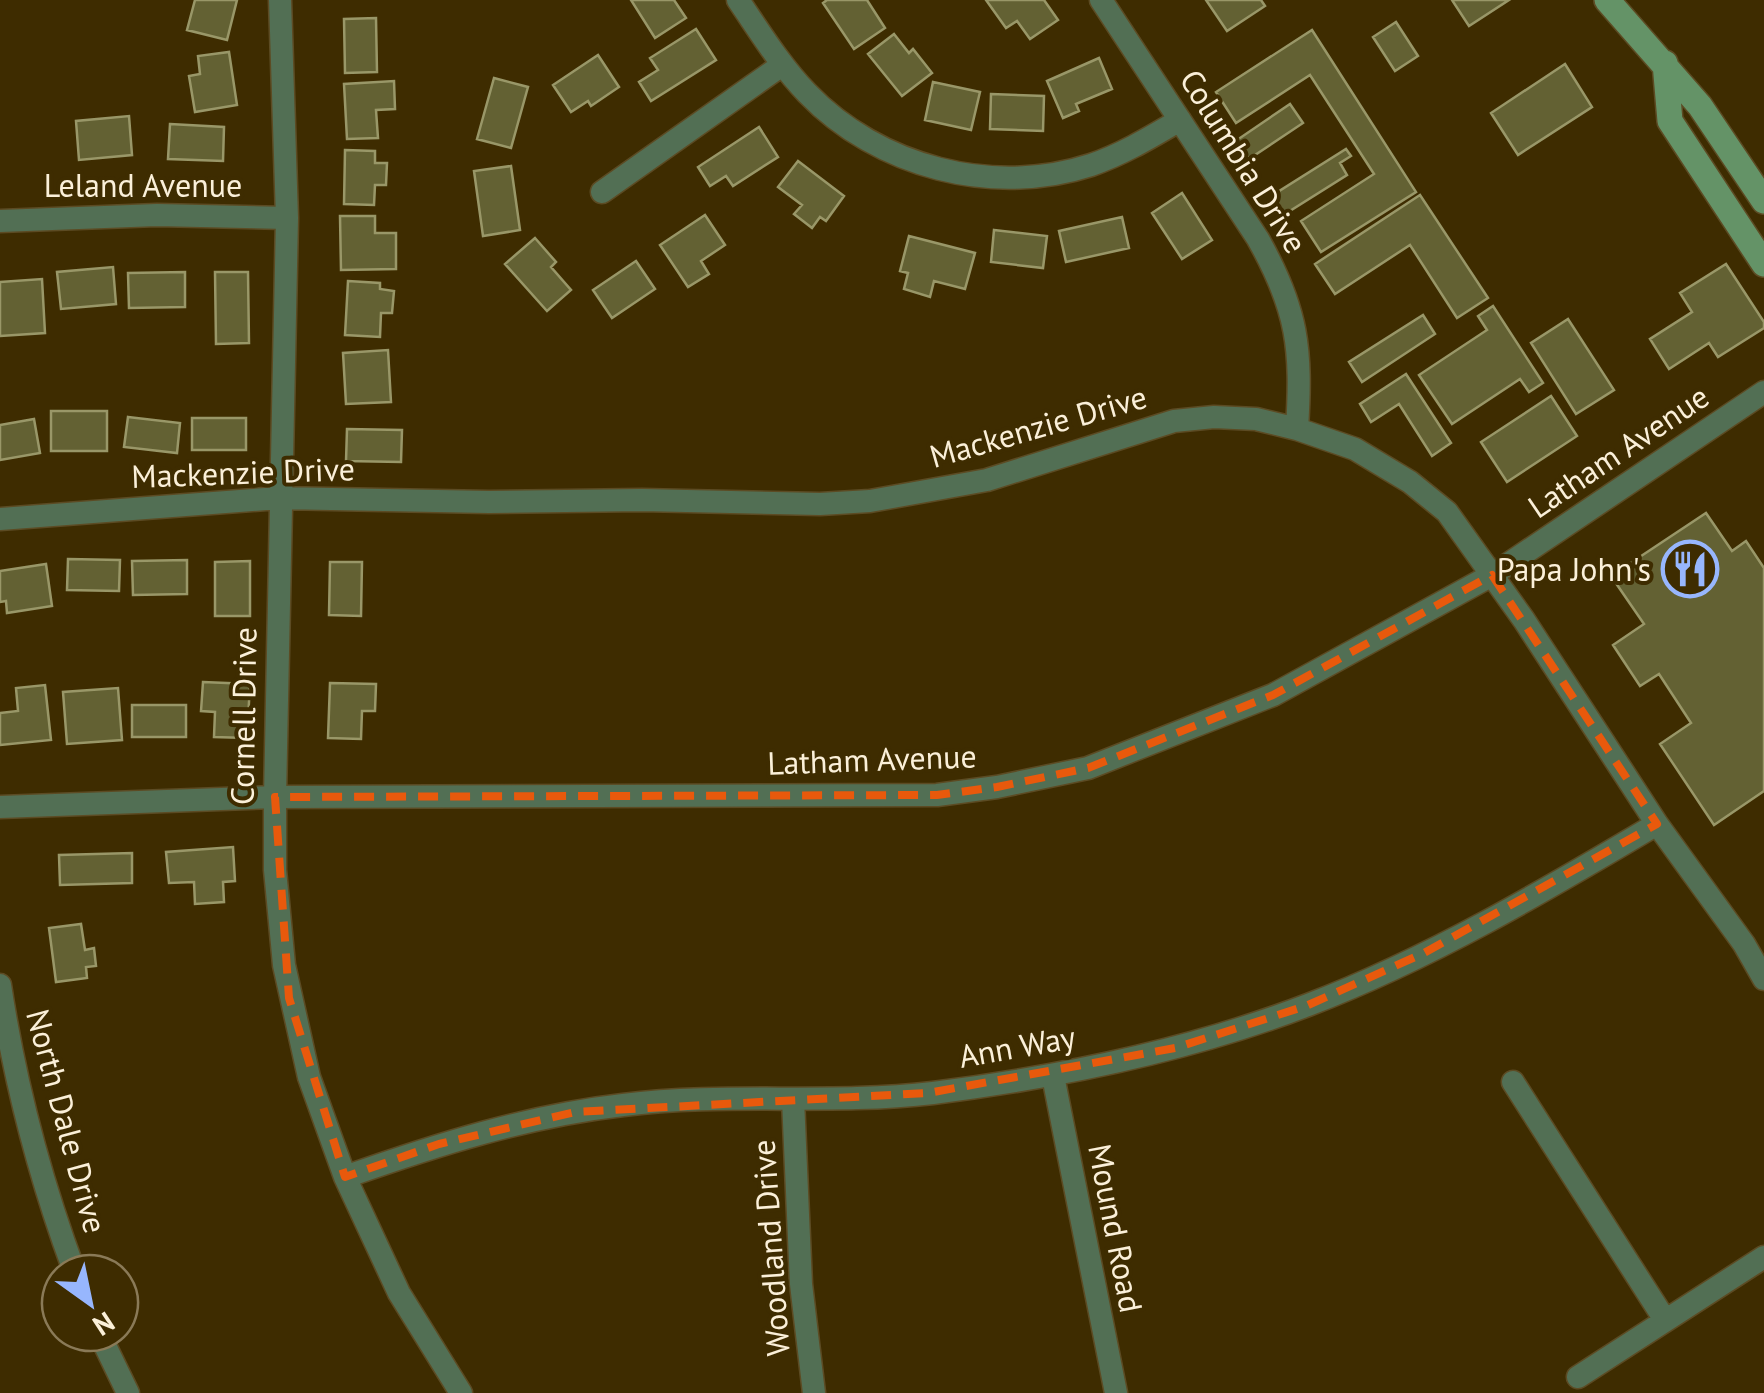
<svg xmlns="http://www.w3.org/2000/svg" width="1764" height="1393" font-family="'PT Sans',sans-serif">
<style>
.building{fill:#636133;stroke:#999768;stroke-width:2.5}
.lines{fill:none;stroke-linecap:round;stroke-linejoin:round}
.street-casing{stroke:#5c4b23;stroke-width:25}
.secondary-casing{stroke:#5c4b23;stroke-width:28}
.street{stroke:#526f54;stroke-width:22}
.secondary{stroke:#649367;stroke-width:25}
.marked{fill:none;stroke:#e8590c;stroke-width:8;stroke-dasharray:20 12;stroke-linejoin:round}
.labels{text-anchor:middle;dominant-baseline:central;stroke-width:8;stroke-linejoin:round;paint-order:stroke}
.street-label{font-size:32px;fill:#fbf0d9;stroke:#3e2c00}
.poi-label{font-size:32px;fill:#fbf0d9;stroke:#3e2c00;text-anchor:end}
</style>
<rect width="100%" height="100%" fill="#3e2c00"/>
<path class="building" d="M195,0H237L227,40L187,30Z
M631,0H674L686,18L655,38Z
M827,0H867L885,28L854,49L823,3Z
M986,0H1044L1058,20L1030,39L1017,21L1006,28Z
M1206,0H1261L1265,6L1227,31Z
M1452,0H1509L1469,26Z
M376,18L377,72L345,73L344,19Z
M1396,22L1418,56L1395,71L1373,37Z
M696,29L716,60L651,101L639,82L658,70L650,58Z
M1312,30L1416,192L1321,252L1301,221L1374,174L1310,75L1236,123L1216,92Z
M894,34L909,53L913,49L932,73L902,96L868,54Z
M229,52L237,105L195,112L189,76L200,74L198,56Z
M598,55L619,87L591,106L588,101L571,112L553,85Z
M1099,58L1112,89L1076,104L1079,111L1063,118L1047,81Z
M1565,64L1592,107L1518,155L1491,113Z
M494,78L528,87L511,148L477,139Z
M394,81L395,109L376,110L378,138L347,139L344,84Z
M933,82L980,92L971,130L925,120Z
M991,94L1044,96L1043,131L990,129Z
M1290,104L1303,123L1249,159L1237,140Z
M129,116L132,155L79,160L76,121Z
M170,124L224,127L223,161L168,159Z
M759,127L778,157L733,186L726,176L710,186L698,167Z
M1346,149L1351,156L1340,163L1347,175L1285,214L1273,195Z
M345,150L375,151V163H387L386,185H375L374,205L344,204Z
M798,161L844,196L826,221L820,217L812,228L794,214L802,205L778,187Z
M511,166L520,230L483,236L474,171Z
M1182,193L1212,240L1182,259L1152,213Z
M1420,195L1488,298L1457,318L1410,245L1335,294L1315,264Z
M705,215L725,245L701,261L709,274L688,287L660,245Z
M340,216H375V233H396V269L341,270Z
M1122,217L1129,248L1066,262L1059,231Z
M994,230L1047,236L1043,268L991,262Z
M909,236L975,253L965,289L934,281L930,297L904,289L908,273L900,271Z
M535,238L556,262L551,267L571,290L547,311L505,264Z
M636,261L655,289L612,318L593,290Z
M1726,264L1764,322V328L1718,357L1709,343L1669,369L1650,339L1692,312L1680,293Z
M113,267L116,304L61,309L57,272Z
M185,272V307L129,308L128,273Z
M215,272H248L249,343L216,344Z
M42,279L45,333L0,336V282Z
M348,281L380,283V289L394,291L392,313H381L380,337L345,335Z
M1493,306L1543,383L1529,392L1520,379L1452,424L1419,375L1487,330L1478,316Z
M1423,315L1435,334L1362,382L1349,362Z
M1568,319L1614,390L1576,414L1531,343Z
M388,350L391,402L346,404L343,353Z
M1406,374L1451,443L1432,456L1399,404L1371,422L1360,404Z
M1551,396L1577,436L1507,482L1481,442Z
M51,411H107V451H51Z
M128,417L180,423L177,453L124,447Z
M192,418H246V450H192Z
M34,419L40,453L0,460V425Z
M347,429L402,430L401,462L346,461Z
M1706,513L1732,551L1746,541L1764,568V791L1714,825L1660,744L1691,723L1659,674L1640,686L1613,645L1644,624L1611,576Z
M68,559L120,560L119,591L67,590Z
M187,560V594L133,595L132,561Z
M250,561V616H215V562Z
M330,562H362L361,616L329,615Z
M46,564L52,606L7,613L6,601L0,602V571Z
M203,682L250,684L247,738L214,737L215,712L201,711Z
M330,683L376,684L375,711H362L361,739L328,738Z
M45,685L51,740L0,745V713L18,711L16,688Z
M118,688L122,740L67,744L63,692Z
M132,705H186V737H132Z
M233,847L235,881L223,882L224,902L195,904L194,882L169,883L166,852Z
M132,853V883L60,885L59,855Z
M81,924L85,950L94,948L96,966L86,967L87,978L56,982L49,928Z"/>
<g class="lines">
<g class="street-casing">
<path id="street" d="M280,0L287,218L275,797V870L284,965L309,1077L345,1177L399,1293L461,1393
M738,0C760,32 780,65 807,93C878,167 993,197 1091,165C1123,154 1151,137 1180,120
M1101,0L1258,239C1298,310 1302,349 1297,429
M602,192L782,65
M0,221L157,215L287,218
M0,519L279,498L489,502L642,500L820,504L870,501L987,480L1174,421L1214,417L1256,419L1297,429L1355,449L1410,482L1447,512L1524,620L1657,824L1744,944L1764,979
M0,807L275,797L937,795L997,787L1088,768L1273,695L1492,575L1764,392
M0,985C15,1084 40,1179 75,1273
M1053,1076L1116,1393
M1513,1082L1665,1320
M793,1099L801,1284L814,1393
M345,1177C436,1145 527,1116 623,1105C725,1092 830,1105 933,1093C1060,1077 1188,1051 1308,1005C1431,958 1544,891 1657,824
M99,1333L128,1393
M1578,1377L1764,1257"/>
</g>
<g class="secondary-casing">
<path id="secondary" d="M1607,0L1700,106L1764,201
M1665,63L1670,121L1764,264"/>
</g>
<use href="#street" class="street"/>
<use href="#secondary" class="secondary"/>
</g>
<path class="marked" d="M1492,575L1657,824L1424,953L1306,1006L1175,1048L928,1093L575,1112L439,1144L345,1177L289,998L275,797L937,795L997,787L1088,768L1273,695Z"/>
<defs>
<g id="restaurant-ring" transform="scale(2.875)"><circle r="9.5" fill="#3e2c00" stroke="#97b6fd" stroke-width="1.5"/><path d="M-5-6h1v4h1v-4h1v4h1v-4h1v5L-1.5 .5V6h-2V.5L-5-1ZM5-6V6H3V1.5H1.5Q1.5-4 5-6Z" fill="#97b6fd"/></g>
</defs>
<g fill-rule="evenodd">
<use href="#restaurant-ring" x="1690" y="569"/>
</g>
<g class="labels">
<g class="street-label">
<text transform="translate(1244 161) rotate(58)">Columbia Drive</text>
<text x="143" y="185">Leland Avenue</text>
<text transform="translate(1038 426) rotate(-16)">Mackenzie Drive</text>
<text transform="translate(1618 451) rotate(-34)">Latham Avenue</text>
<text transform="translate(243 472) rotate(-2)">Mackenzie Drive</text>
<text transform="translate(243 716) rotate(-89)">Cornell Drive</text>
<text transform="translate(872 759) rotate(-2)">Latham Avenue</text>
<text transform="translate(1017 1046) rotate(-10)">Ann Way</text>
<text transform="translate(67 1121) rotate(75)">North Dale Drive</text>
<text transform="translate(1116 1228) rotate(79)">Mound Road</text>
<text transform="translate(770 1248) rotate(-94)">Woodland Drive</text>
</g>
<g class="poi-label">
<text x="1651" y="569">Papa John's</text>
</g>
</g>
<g transform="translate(90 1303) rotate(147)"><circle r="48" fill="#3e2c00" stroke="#8a7a57" stroke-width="2.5"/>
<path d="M0-8L18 38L0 25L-18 38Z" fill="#97b6fd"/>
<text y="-15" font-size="28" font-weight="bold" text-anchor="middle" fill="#fbf0d9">N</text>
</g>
</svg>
